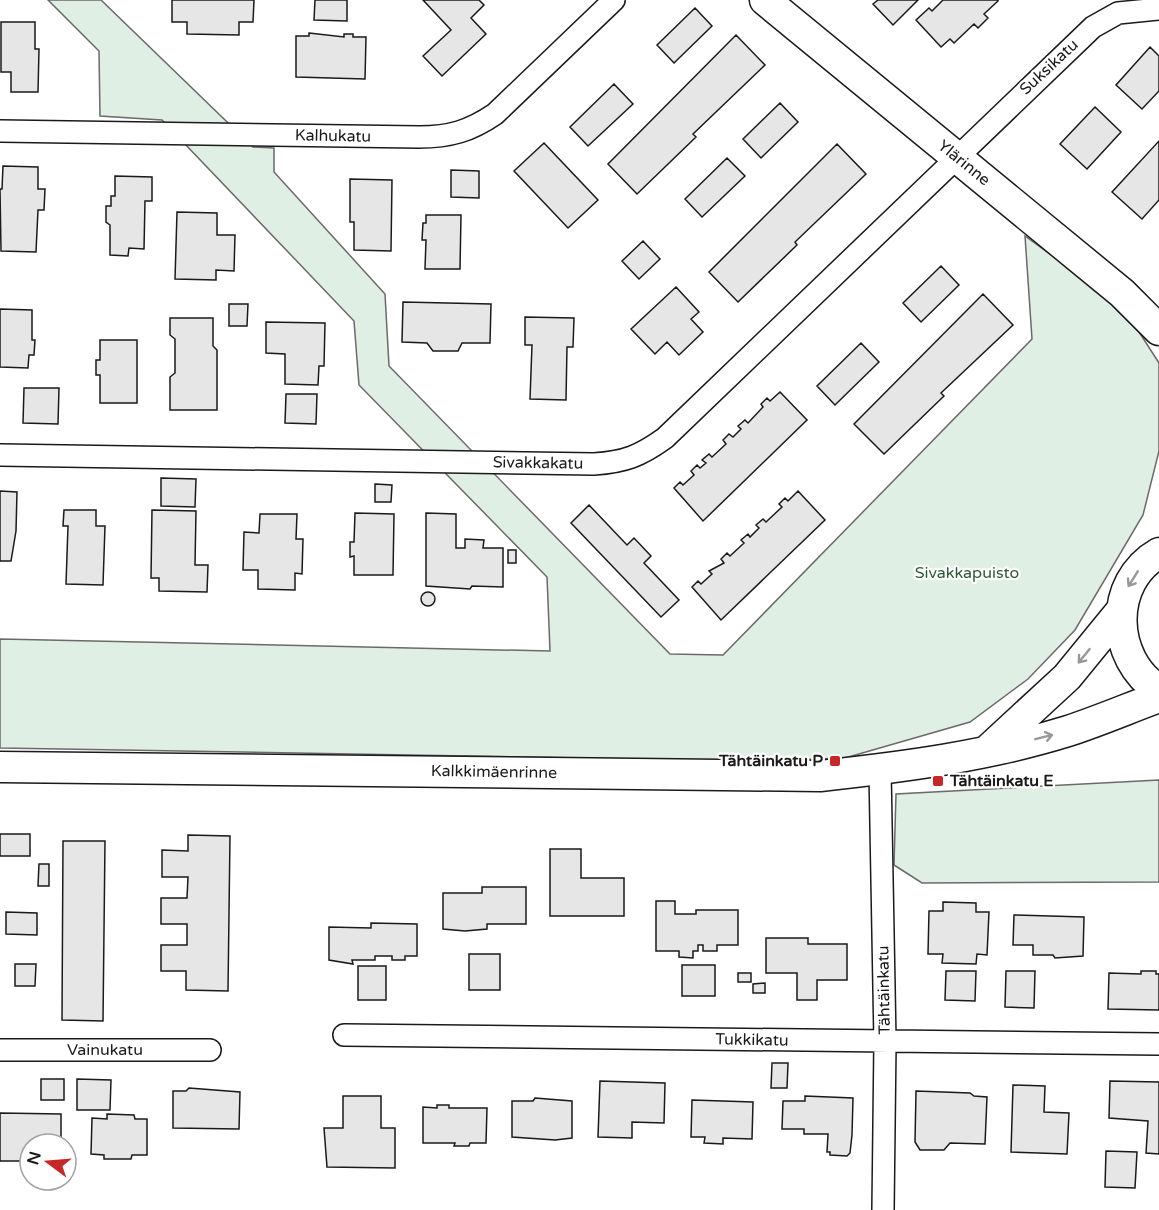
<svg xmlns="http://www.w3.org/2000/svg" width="1159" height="1210" font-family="'Varela Round',sans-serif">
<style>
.green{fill:#e0efe3;stroke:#6a6a6a;stroke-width:1.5}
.building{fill:#e6e6e6;stroke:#1a1a1a;stroke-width:1.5}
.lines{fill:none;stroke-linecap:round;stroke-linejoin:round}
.street-casing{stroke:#1a1a1a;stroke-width:24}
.secondary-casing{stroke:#1a1a1a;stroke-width:33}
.street{stroke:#fff;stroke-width:21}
.secondary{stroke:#fff;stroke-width:30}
.oneway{stroke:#989898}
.poi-dot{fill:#c62828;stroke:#fff;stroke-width:2}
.labels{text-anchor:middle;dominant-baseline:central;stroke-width:4.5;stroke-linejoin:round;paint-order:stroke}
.street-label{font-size:16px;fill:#1a1a1a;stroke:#fff}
.park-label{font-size:16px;fill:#2b5a34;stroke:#fff}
.poi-label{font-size:16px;font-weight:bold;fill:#1a1a1a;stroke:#fff;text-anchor:end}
</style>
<rect width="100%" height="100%" fill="#fff"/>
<path class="green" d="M48,0H101L253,147L274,148V172L385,294L389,366L670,654L723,655L1032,339L1025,236L1086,280L1132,321L1159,363V451L1143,515L1075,630L1028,679L970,722L845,758L761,761L0,748V639L550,651L547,577L359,385L354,321L162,120L100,116L99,51Z
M1159,780V882L922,883L894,865L896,794Z"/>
<path class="building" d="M172,0H254L253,22H239V35L187,34V22H172Z
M315,0H347V21L314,20Z
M423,0H479L484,5L471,18L486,34L442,76L423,56L451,30Z
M878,0H918L893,25L873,4Z
M943,0H998V1L984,14L988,18L978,28L974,24L954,43L950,39L941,47L916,20L929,8L932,11Z
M695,8L712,26L674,63L657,45Z
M1,22H35V49H39L38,92H11V72H1Z
M309,33L344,37V34H353V37H366L365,79L296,77V36H309Z
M736,35L765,65L693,134L696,137L637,194L608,164Z
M1150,47L1159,56V91L1142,109L1116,85Z
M614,84L633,104L588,146L570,127Z
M780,103L798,122L761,158L743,139Z
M1095,107L1121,132L1087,169L1060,144Z
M1159,141V200L1142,219L1112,192Z
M544,143L598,200L568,228L514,171Z
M837,144L866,174L795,242L797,245L738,302L709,272Z
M727,158L745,176L702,217L685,199Z
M3,166L38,167V189H45L44,210H38L36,252L1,251L0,189H2Z
M451,170L479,171V198L451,197Z
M115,176L152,177V201H145L144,249L129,248L128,256L110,255V225L106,222V206H111V196H115Z
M350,179L392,180L391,251L354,250V222H350Z
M177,212L217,213V235H235L234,271L216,270V280L175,279Z
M426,215H461L460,269H425L426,240H422L423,223H426Z
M643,241L660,259L639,279L622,261Z
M941,266L959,285L921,322L903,303Z
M676,287L699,312L691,319L703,332L679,355L667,342L655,354L631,329Z
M983,294L1013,325L941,393L944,396L884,454L854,424Z
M403,302L491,304L490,343H462L458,351H433L427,343L402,342Z
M229,304H248L247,326H229Z
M0,309L32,310V340H35L34,355H29L28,368L0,367Z
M525,317L574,318L573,347H567L566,400L530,399L532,345H525Z
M170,318H213V346L217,350V410H170V377L175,373V339L170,335Z
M266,322L325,323L324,366H319L318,385L285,384V354L266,353Z
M100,340H137V403H100V375H96V360H100Z
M861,343L879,362L835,405L817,386Z
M24,388H59L58,424L23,423Z
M780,392L807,420L703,521L674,488L680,482L683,485L694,475L691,471L697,465L700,468L706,463L702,460L709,454L712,457L726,444L723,440L729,434L733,437L741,429L738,426L745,420L748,423L763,407L761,404L767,398L770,401Z
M286,394H317L316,424L285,423Z
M161,478L196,479L195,507L161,506Z
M375,484L392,485L391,502H375Z
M0,491L17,492L16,531L11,561H0Z
M798,491L825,520L721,620L692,587L698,581L701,584L712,574L709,571L724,563L721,559L727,553L730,556L744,543L741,540L748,534L750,537L759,528L756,525L763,519L766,522L782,507L779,504L785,498L788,501Z
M589,505L627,545L634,538L651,556L644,563L679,600L661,617L571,523Z
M64,510H96V526H105L103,585L66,584L68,526H63Z
M152,510L196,511L195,565H208L207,592L159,591V578H151Z
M355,513L394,514L393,575H354V556L350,557V542H354Z
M426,513L456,514V548H465V539L484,540L483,548H503V587L472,586L470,589L426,586Z
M260,514H297L296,539H303L302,574L295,573V590L258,589V570H243L244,532L259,533Z
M508,550H516V563H508Z
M421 599a7 7 0 1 1 14 0a7 7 0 1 1-14 0Z
M0,834H30V856H0Z
M188,835L230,836L228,991L186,990V971H161V945H187V924H161V898H187L188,877H162V850L188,851Z
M63,841H105L103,1021L62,1020Z
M550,849H581V878H624V916H550Z
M39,864H49V886H38Z
M482,887H526V924H487V929L465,931L443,929V893H482Z
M656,901H675V914H696V910H738V945H717V951H703V945H698V951H693V958L679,957V951H656Z
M943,902L976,903V912H989L987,955L977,954L976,964L942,963L943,954H928L929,911H943Z
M6,912L37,913V935L6,934Z
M1014,915L1084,917L1083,956L1055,958L1053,955H1033V945H1013Z
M371,923L417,924V956H405V960H392V956H375V960H352L353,964L329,960V927L371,928Z
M766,938H808V944H847V980H817V1000H797V973H766Z
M469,954H500V990H469Z
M15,964H36L35,986H15Z
M682,965H715V996H682Z
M358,966H386V1000H358Z
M946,971H976L975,1001L945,1000Z
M1006,971H1035L1034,1008L1005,1007Z
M1141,971H1156V974H1159V1010L1108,1009L1109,973L1141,974Z
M738,973H751V982H738Z
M765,983V993H753V984Z
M772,1063H788L787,1088H771Z
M41,1079H64V1100H41Z
M77,1079L111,1080L110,1110H77Z
M600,1081L665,1083L664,1123L632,1122V1138L598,1137Z
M1110,1081L1159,1082V1154L1146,1153L1148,1121L1109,1118Z
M1013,1085L1045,1086L1044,1112L1069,1113L1067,1154L1011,1152Z
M189,1088L240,1092L239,1129L173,1128V1091H186Z
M916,1091L970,1093L974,1096L987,1097L985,1144L950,1143L944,1150H920L915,1142Z
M343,1096H381V1128H395V1168L327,1167L324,1128H343Z
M805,1096L853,1098L852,1135L850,1153L847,1156L830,1155V1152H827L828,1134H804V1129H782L783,1101H805Z
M535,1098L572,1101V1138L555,1140L512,1137V1101H533Z
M692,1100L753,1102L752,1139L723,1138V1144L704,1143L705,1137H691Z
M437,1105H449V1108H487L486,1143H470L469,1146H454L455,1143H423V1107L437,1108Z
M0,1113L61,1114V1144H30V1161H0Z
M107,1114L134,1115L135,1119H147V1155H132L131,1159H104V1155L91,1154L92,1118L107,1119Z
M1106,1151L1137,1152L1135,1188L1105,1187Z"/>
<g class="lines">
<g class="street-casing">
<path id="street" d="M0,131L419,137C450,137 470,131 495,114L614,0
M0,455L594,464C625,462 640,456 665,438L1093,27L1118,13L1159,9
M880,770L885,1042L883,1210
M344,1035L1159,1044
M0,1050H210"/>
</g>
<g class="secondary-casing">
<path id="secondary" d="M765,0L1122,293L1159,330
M1159,553C1108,582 1110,659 1159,690
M989,749L1067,677L1121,611
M0,767L820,776C903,767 988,756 1068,731C1099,721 1129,708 1159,697"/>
</g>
<use href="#street" class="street"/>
<use href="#secondary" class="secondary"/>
</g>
<defs><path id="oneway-shaft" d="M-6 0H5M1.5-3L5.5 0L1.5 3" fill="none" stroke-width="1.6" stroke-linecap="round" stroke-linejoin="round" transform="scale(1.5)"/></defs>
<g class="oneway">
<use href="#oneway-shaft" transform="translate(1133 579) rotate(122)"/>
<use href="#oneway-shaft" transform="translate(1084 656) rotate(129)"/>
<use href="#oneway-shaft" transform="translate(1044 737) rotate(-14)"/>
</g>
<g class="poi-dot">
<rect x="829" y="755" width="12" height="12" rx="3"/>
<rect x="932" y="775" width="12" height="12" rx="3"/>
</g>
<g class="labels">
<g class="street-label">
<text transform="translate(1049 67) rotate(-43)">Suksikatu</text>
<text transform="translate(333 136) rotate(1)">Kalhukatu</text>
<text transform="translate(964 163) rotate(39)">Ylärinne</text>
<text transform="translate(538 463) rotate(1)">Sivakkakatu</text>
<text transform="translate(494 772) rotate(1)">Kalkkimäenrinne</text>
<text transform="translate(884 990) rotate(-91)">Tähtäinkatu</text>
<text transform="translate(752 1040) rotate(1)">Tukkikatu</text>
<text x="105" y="1050">Vainukatu</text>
</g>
<g class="park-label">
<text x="967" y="573">Sivakkapuisto</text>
</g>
<g class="poi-label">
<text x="823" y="761">Tähtäinkatu P</text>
<text x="950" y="781" text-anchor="start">Tähtäinkatu E</text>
</g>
</g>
<g transform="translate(48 1162) rotate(286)"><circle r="28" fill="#ffffff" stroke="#a3a3a3" stroke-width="1.5"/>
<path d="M0-4.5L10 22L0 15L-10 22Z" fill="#c62828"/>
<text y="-9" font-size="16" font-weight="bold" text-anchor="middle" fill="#1a1a1a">N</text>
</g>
</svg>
